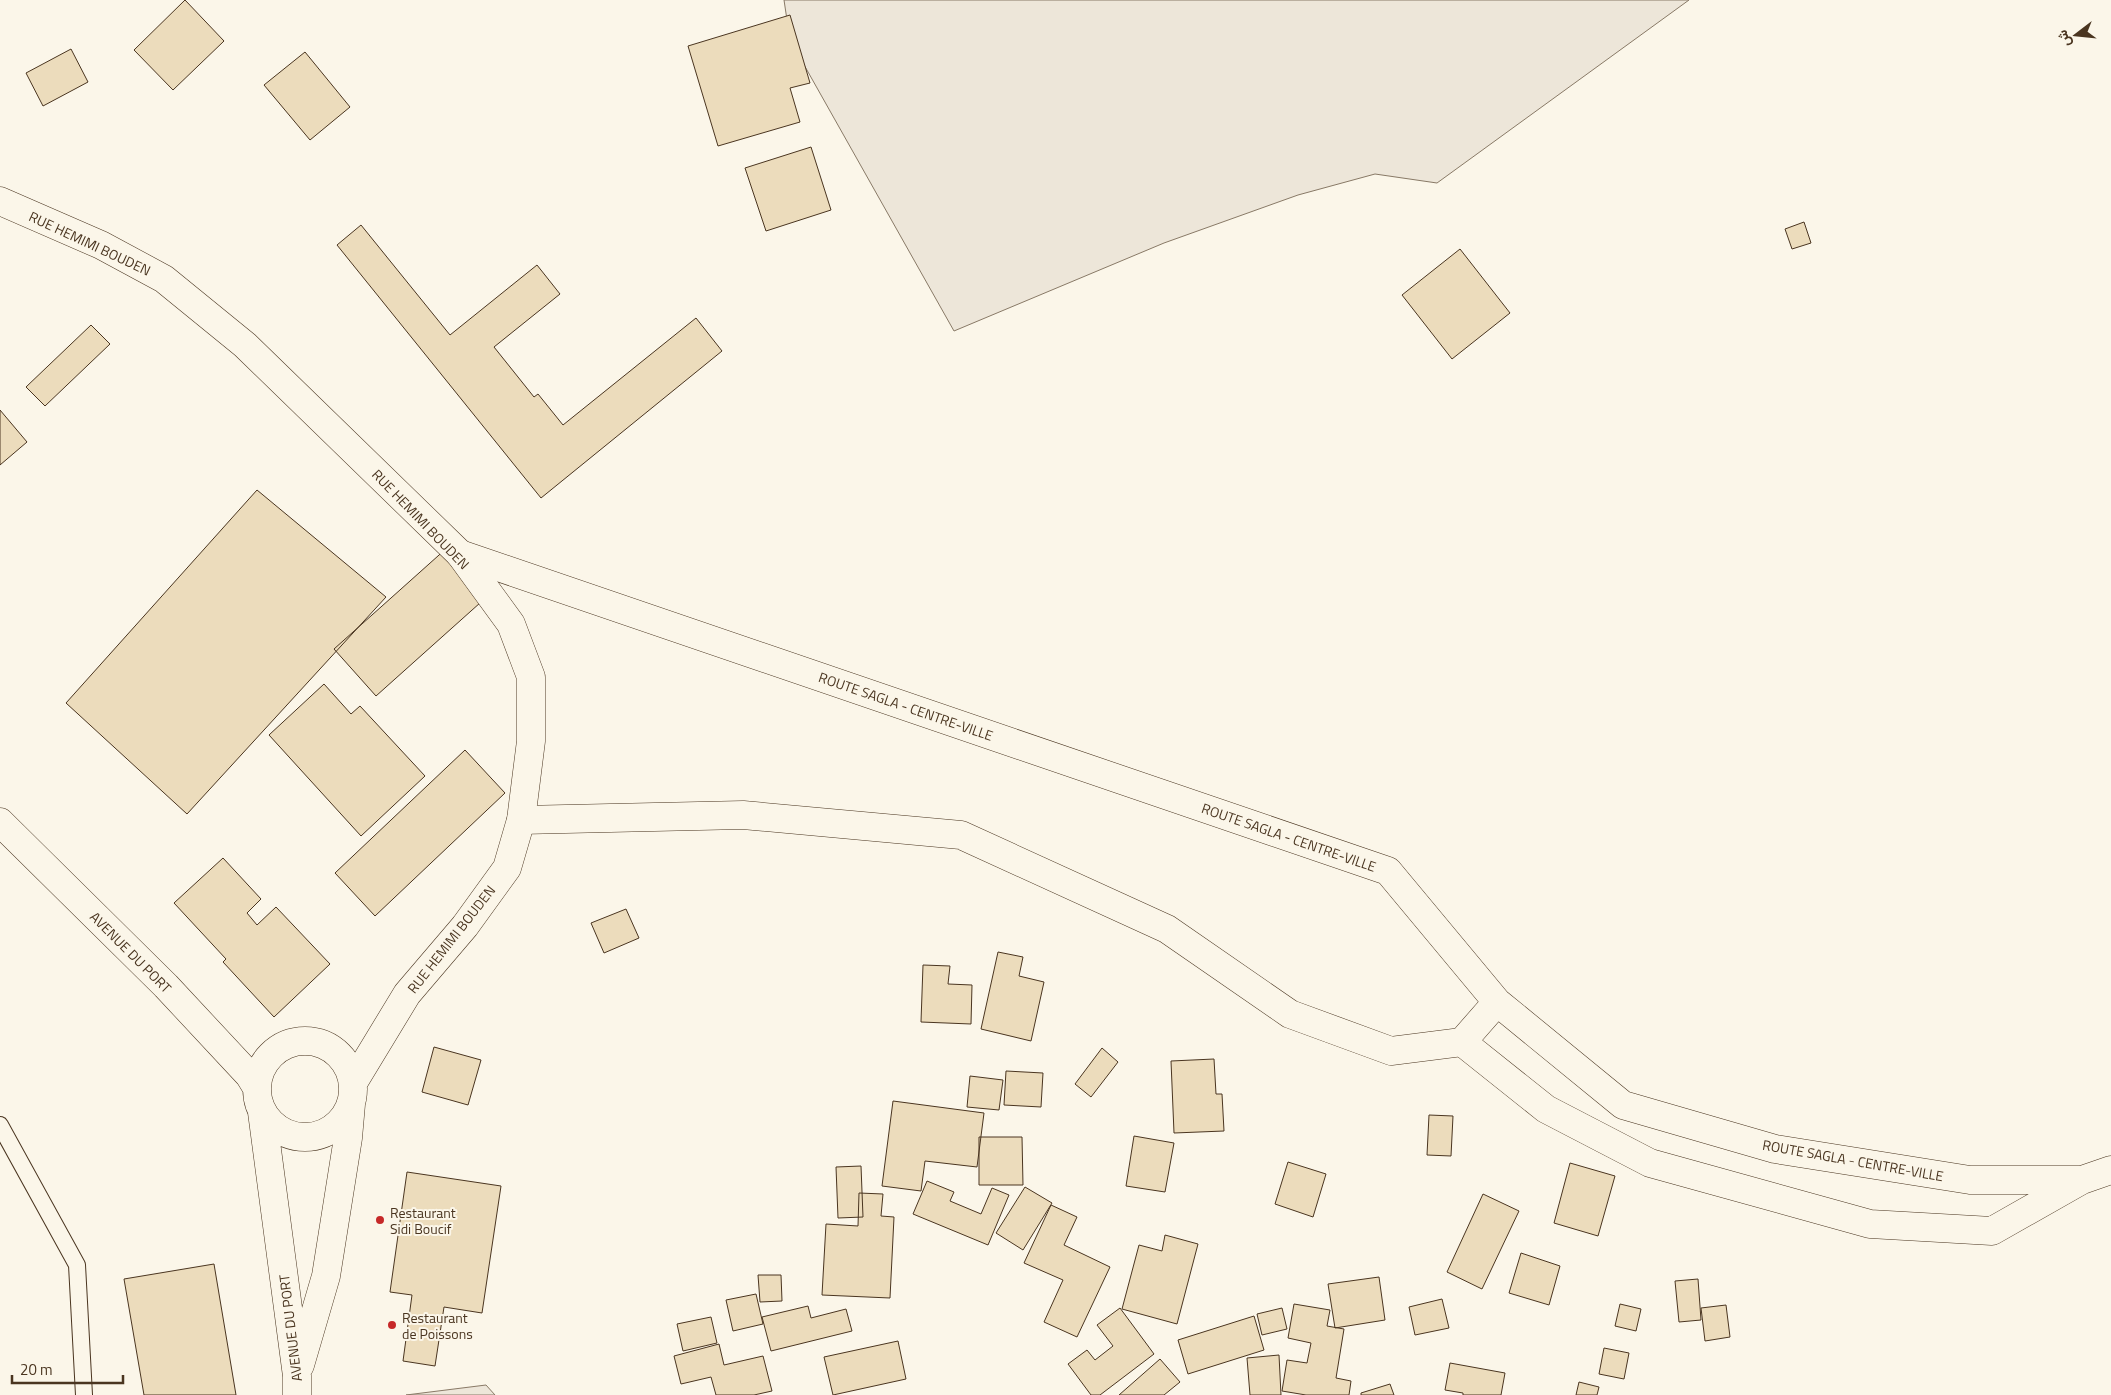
<svg xmlns="http://www.w3.org/2000/svg" width="2111" height="1395" font-family="'Titillium Web',Vazirmatn,sans-serif">
<style>
.green{fill:#ede6d9;stroke:#887966}
.building{fill:#ecdcbc;stroke:#4a3520}
.lines{fill:none;stroke-linecap:round;stroke-linejoin:round}
.service-casing{stroke:#4a3520;stroke-width:18}
.minor-casing{stroke:#4a3520;stroke-width:29}
.primary-casing{stroke:#4a3520;stroke-width:29}
.service{stroke:#fbf6e9;stroke-width:16}
.minor{stroke:#fbf6e9;stroke-width:28}
.primary{stroke:#fbf6e9;stroke-width:28}
.poi-dot{fill:#c62828;stroke:#fbf6e9;stroke-width:2}
.labels{text-anchor:middle;dominant-baseline:central;stroke-width:4;stroke-linejoin:round;paint-order:stroke}
.street-label{font-size:14px;fill:#4a3520;stroke:#fbf6e9}
.poi-label{font-size:14px;fill:#4a3520;stroke:#fbf6e9;text-anchor:start}
</style>
<rect width="100%" height="100%" fill="#fbf6e9"/>
<path class="green" d="M784,0H1689L1437,183L1375,174L1298,195L1164,243L954,331L790,40Z
M486,1385L495,1395H406Z"/>
<path class="building" d="M185,0L224,41L173,90L134,50Z
M790,15L810,83L790,88L800,122L718,146L688,46Z
M71,49L88,82L43,106L26,73Z
M305,52L350,107L310,140L264,85Z
M811,147L831,210L766,231L745,168Z
M1804,222L1811,243L1792,249L1785,229Z
M361,225L450,335L537,265L560,294L494,347L534,397L538,394L563,425L696,318L722,351L541,498L337,245Z
M1460,249L1510,313L1452,359L1402,295Z
M91,325L110,344L45,406L26,387Z
M0,410L27,442L0,465Z
M257,490L386,597L187,814L66,703Z
M448,547L490,594L376,696L334,649Z
M324,684L351,714L360,706L425,776L361,836L269,735Z
M465,750L505,793L375,916L335,873Z
M223,858L261,899L247,913L257,925L276,907L330,964L274,1017L223,962L226,959L174,903Z
M626,909L639,938L604,953L591,923Z
M998,952L1023,957L1019,976L1044,982L1031,1041L981,1029Z
M923,965L950,966L948,984L972,985L971,1024L921,1022Z
M434,1047L481,1060L468,1105L422,1092Z
M1102,1048L1118,1062L1091,1097L1075,1084Z
M1214,1059L1216,1094H1222L1224,1131L1174,1133L1171,1061Z
M1006,1071L1043,1073L1041,1107L1004,1105Z
M970,1076L1003,1080L999,1110L967,1107Z
M893,1101L984,1113L977,1167L925,1161L921,1191L882,1186Z
M1429,1115L1453,1116L1451,1156L1427,1155Z
M1134,1136L1174,1143L1165,1192L1126,1186Z
M979,1137H1022L1023,1185H979Z
M1288,1162L1326,1174L1313,1217L1275,1204Z
M1570,1163L1615,1176L1598,1236L1554,1223Z
M861,1166L863,1217L838,1218L836,1167Z
M407,1172L501,1186L482,1313L444,1307L435,1366L403,1361L412,1295L390,1292Z
M927,1181L954,1192L950,1201L981,1214L992,1188L1009,1195L988,1245L913,1214Z
M1025,1187L1052,1203L1023,1250L996,1233Z
M859,1193L883,1194L881,1216L894,1217L890,1298L822,1295L826,1224L858,1226Z
M1483,1194L1519,1211L1482,1289L1447,1272Z
M1051,1205L1077,1217L1064,1245L1110,1267L1077,1337L1044,1322L1063,1280L1024,1263Z
M1165,1235L1198,1244L1177,1324L1122,1309L1139,1245L1162,1251Z
M1521,1253L1560,1266L1549,1305L1509,1293Z
M214,1264L236,1395H144L124,1279Z
M758,1275H781L782,1301L760,1302Z
M1379,1277L1385,1320L1335,1328L1328,1284Z
M1698,1279L1701,1320L1679,1322L1675,1281Z
M756,1294L763,1324L733,1331L726,1300Z
M1442,1299L1449,1328L1415,1335L1409,1307Z
M1294,1304L1330,1310L1327,1326L1344,1329L1336,1378L1351,1381L1349,1395H1306L1282,1391L1287,1360L1307,1363L1311,1343L1288,1338Z
M1620,1304L1641,1309L1636,1331L1615,1326Z
M1726,1305L1730,1337L1705,1341L1701,1308Z
M808,1306L811,1318L846,1309L852,1331L771,1351L762,1317Z
M1120,1308L1154,1354L1100,1395H1091L1068,1364L1087,1350L1095,1360L1113,1346L1097,1325Z
M1282,1308L1287,1329L1262,1335L1257,1314Z
M1254,1316L1264,1350L1188,1374L1178,1340Z
M711,1317L717,1343L683,1351L677,1324Z
M898,1341L906,1379L833,1395L824,1357Z
M719,1344L724,1365L763,1356L772,1391L754,1395H716L711,1377L681,1384L674,1356Z
M1604,1348L1629,1353L1624,1379L1599,1374Z
M1279,1355L1281,1395H1250L1247,1358Z
M1160,1359L1180,1382L1164,1395H1119Z
M1450,1363L1505,1373L1501,1395H1463V1393L1445,1390Z
M1579,1382L1599,1387L1597,1395H1576Z
M1390,1384L1394,1395H1361V1393Z"/>
<g class="lines">
<g class="service-casing">
<path id="service" d="M0,1125L77,1265L84,1395"/>
</g>
<g class="minor-casing">
<path id="minor" d="M460,554L1388,871L1497,1002L1623,1105L1775,1149L1970,1180H2082
M521,820L743,815L961,835L1167,929L1290,1014L1391,1051L1462,1042L1497,1002
M1462,1042L1546,1109L1650,1163L1870,1224L1992,1231L2082,1180L2111,1170"/>
</g>
<g class="primary-casing">
<path id="primary" d="M0,201L101,245L164,279L245,345L460,554L511,624L531,677V741L521,820L507,868L465,926L407,994L353,1083
M0,822L166,986L249,1075L257,1088
M257 1089a48 48 0 1 1 96 0a48 48 0 1 1-96 0Z
M262,1112L297,1376V1395
M300,1365L326,1276L348,1138L351,1104"/>
</g>
<use href="#service" class="service"/>
<use href="#minor" class="minor"/>
<use href="#primary" class="primary"/>
</g>
<g class="poi-dot">
<circle cx="380" cy="1220" r="5"/>
<circle cx="392" cy="1325" r="5"/>
</g>
<g class="labels">
<g class="street-label">
<text transform="translate(90 243) rotate(25)">RUE HEMIMI BOUDEN</text>
<text transform="translate(421 519) rotate(46)">RUE HEMIMI BOUDEN</text>
<text transform="translate(906 706) rotate(19)">ROUTE SAGLA - CENTRE-VILLE</text>
<text transform="translate(1289 837) rotate(19)">ROUTE SAGLA - CENTRE-VILLE</text>
<text transform="translate(451 939) rotate(-52)">RUE HEMIMI BOUDEN</text>
<text transform="translate(131 952) rotate(45)">AVENUE DU PORT</text>
<text transform="translate(1853 1160) rotate(10)">ROUTE SAGLA - CENTRE-VILLE</text>
<text transform="translate(290 1328) rotate(-97)">AVENUE DU PORT</text>
</g>
<g class="poi-label">
<text x="390" y="1212">Restaurant<tspan x="390" dy="16">Sidi Boucif</tspan></text>
<text x="402" y="1317">Restaurant<tspan x="402" dy="16">de Poissons</tspan></text>
</g>
</g>
<g transform="translate(2076 35) rotate(254)" stroke="#fbf6e9" stroke-width="4" paint-order="stroke">
<path d="M0-4L9 19L0 12L-9 19Z" fill="#4a3520"/>
<text y="-8" font-size="14" font-weight="bold" text-anchor="middle" fill="#4a3520">ش</text>
</g>
<path d="M12 1375v8h111v-8" fill="none" stroke="#4a3520" stroke-width="2.5"/>
<text x="20" y="1375" font-size="15" fill="#4a3520" stroke="#fbf6e9" stroke-width="4" paint-order="stroke">20 m</text>
</svg>
